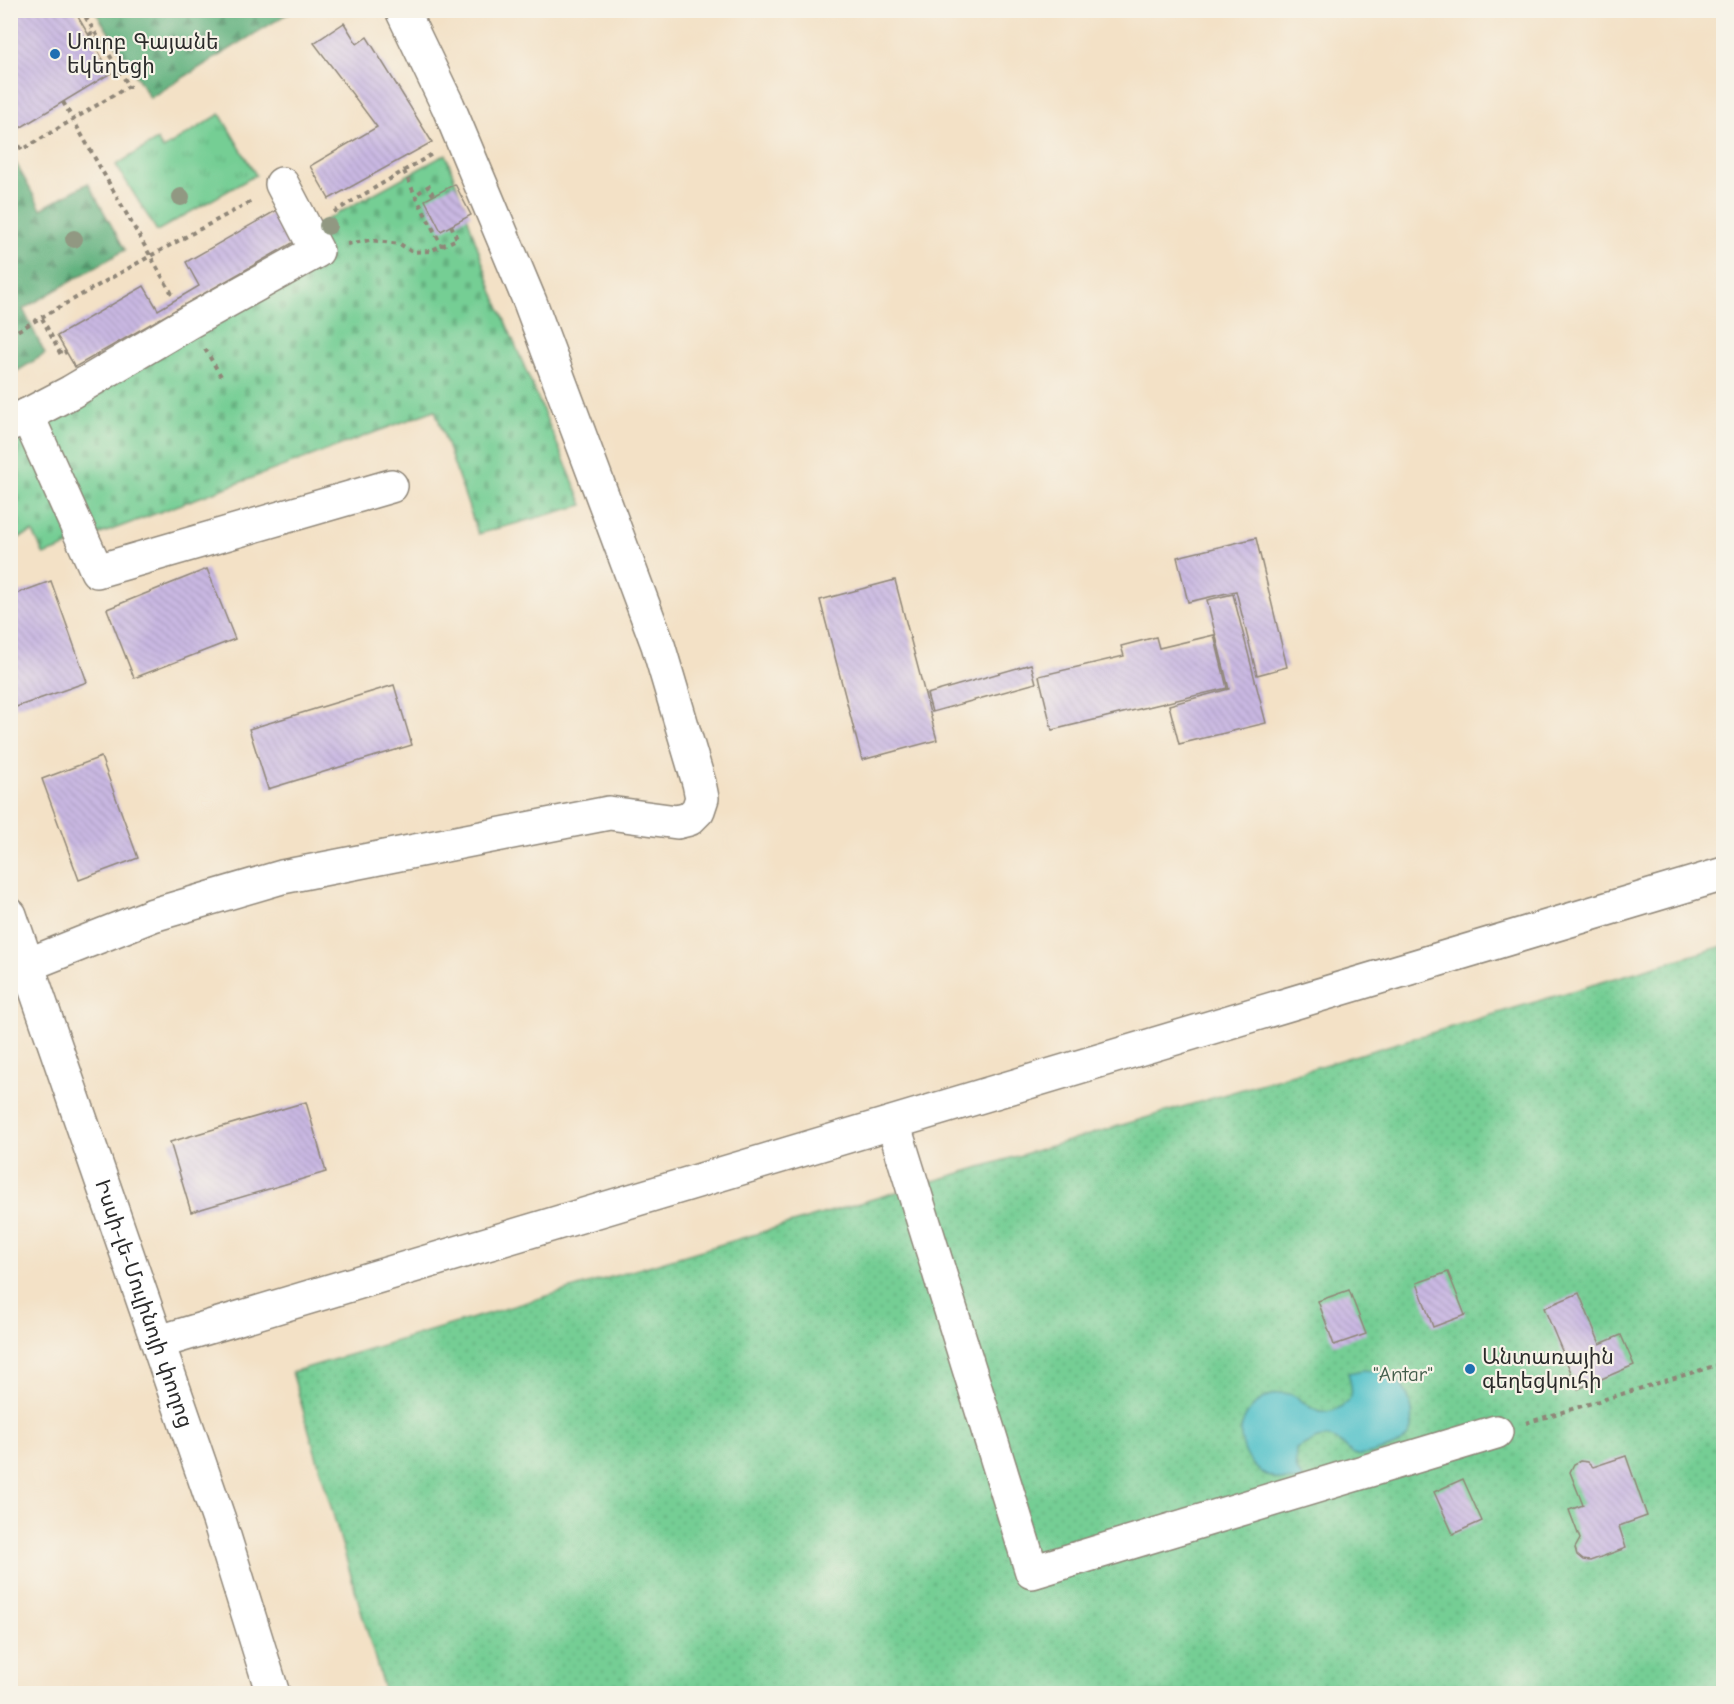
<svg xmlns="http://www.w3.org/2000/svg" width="1734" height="1704" font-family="'Comic Neue','Noto Sans Armenian',sans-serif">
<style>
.grass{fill:url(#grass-tufts);stroke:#507c60;stroke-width:1.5}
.forest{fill:url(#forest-firs);stroke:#466e54;stroke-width:1.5}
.cemetery{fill:url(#cemetery-stones);stroke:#507c60;stroke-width:1.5}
.park{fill:url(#park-dots);stroke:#507c60;stroke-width:1.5}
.water{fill:#56c3ca;stroke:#40777a;stroke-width:1.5}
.building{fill:url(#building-back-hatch)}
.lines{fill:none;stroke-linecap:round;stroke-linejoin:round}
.minor-casing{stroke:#8f8678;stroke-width:36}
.path{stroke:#8f8678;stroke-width:4;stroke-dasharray:4.5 4.5;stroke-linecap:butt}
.minor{stroke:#fff;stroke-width:33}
.tree{fill:#919882}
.poi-dot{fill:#1f6fb2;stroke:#f7f3e8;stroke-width:2}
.labels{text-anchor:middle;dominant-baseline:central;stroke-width:4.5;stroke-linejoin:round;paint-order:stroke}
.poi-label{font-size:21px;fill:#2b2b2b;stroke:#f7f3e8;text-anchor:start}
.street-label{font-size:21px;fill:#2b2b2b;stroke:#f7f3e8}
.park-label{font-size:21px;fill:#415c4a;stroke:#f7f3e8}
</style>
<defs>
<pattern id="grass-tufts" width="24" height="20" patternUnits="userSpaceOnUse" patternTransform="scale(1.5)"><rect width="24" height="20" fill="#75ce94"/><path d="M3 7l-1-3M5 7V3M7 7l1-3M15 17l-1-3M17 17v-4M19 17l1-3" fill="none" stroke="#65b180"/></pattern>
<pattern id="forest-firs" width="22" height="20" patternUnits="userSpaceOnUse" patternTransform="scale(1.5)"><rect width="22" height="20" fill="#60b17e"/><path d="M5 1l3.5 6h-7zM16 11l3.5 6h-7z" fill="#4f9067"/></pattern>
<pattern id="cemetery-stones" width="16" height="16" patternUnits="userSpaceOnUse" patternTransform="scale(1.5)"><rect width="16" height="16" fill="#75ce94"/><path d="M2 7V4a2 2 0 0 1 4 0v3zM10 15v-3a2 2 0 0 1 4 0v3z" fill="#65b180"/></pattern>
<pattern id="park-dots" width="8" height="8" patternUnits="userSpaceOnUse" patternTransform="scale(1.5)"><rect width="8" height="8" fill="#75ce94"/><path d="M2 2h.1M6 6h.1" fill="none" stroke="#65b180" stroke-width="1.8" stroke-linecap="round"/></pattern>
<pattern id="building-back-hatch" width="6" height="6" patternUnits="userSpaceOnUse" patternTransform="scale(1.5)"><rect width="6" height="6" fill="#c9b8e2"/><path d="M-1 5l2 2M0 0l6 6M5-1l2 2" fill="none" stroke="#ad9ec2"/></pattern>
</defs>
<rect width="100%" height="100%" fill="#f7f3e8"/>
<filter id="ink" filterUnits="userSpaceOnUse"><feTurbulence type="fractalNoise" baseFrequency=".0167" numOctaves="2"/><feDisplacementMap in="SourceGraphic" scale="12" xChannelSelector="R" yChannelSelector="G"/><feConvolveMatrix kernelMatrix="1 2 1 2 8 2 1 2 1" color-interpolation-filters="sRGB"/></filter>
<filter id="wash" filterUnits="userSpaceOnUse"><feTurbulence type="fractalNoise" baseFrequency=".008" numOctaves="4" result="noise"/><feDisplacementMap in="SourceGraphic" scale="24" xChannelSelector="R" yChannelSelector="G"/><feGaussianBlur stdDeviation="1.35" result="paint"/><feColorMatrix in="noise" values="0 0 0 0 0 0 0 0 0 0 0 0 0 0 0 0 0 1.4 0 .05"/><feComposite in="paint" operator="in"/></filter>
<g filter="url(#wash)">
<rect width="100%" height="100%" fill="#f3e1c6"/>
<path class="grass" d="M220,114L256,175L157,231L116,165L157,140L163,149Z"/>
<path class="forest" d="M95,11H292L150,98Z
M10,152L41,209L88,183L125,250L23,309L45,354L11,375Z"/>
<path class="cemetery" d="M446,154L492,290L583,505L478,534L435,410L44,555L33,532L11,541L10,431L323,253L311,228Z"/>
<path class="park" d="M1723,946V1693H385L292,1372Z"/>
<path class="water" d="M1363,1370C1373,1371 1382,1371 1390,1375C1412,1387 1424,1433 1397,1445C1390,1448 1364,1457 1357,1455C1348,1453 1346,1446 1339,1442C1324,1432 1310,1442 1296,1449C1295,1463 1295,1470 1304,1480C1273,1484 1246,1471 1241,1437C1238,1414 1266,1388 1289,1394C1300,1396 1309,1410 1320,1412C1330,1414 1347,1406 1351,1396C1353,1389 1350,1380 1348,1373Z"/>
<g id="blocks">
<path class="building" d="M10,10H74L111,73L15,131L10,123Z
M344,23L357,44L367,37L432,142L329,199L310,166L377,127L314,43Z
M455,184L471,215L441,231L425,200Z
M277,210L296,241L75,367L57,336L144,286L158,310L182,296L199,286L186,262Z
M1256,538L1287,667L1257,675L1236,591L1188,602L1177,557Z
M207,569L235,639L134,678L107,609Z
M895,580L937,740L862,760L820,600Z
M51,581L87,682L16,707L10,693V596Z
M1233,594L1266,723L1179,744L1169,705L1229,689L1207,600Z
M1214,635L1227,688L1052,730L1039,676L1124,656L1121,646L1156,637L1159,648Z
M1031,664L1036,683L932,712L927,694Z
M394,685L412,745L268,789L249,729Z
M101,757L138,858L79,880L42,779Z
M306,1102L326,1172L191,1212L170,1142Z
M1448,1272L1465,1315L1433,1327L1417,1283Z
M1349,1290L1366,1334L1334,1345L1318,1301Z
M1579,1293L1600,1344L1621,1335L1634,1365L1578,1389L1544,1308Z
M1626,1456L1647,1516L1619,1526L1626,1548L1590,1561L1583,1560L1577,1555L1575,1548L1580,1539L1569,1510L1583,1505L1570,1472L1574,1464L1580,1461L1588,1462L1593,1467Z
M1463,1479L1482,1521L1453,1534L1434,1492Z"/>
</g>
</g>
<g filter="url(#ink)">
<use href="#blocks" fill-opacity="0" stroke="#8f8678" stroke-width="1.5"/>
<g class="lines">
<g class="minor-casing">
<g id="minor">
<path d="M27,415L97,571L391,486"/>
<path d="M10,424L71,392L189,322L317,251L282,184"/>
<path id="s1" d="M10,915L219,1520L273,1694"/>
<path d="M27,965L153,915L282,877L609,813L677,822L689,819L698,810L702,798L699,783L658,645L530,302L448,106L402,10"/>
<path d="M893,1123L1032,1572L1496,1432"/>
<path d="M159,1342L1724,874"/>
</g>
</g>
<path class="path" d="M89,35L94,31
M63,102L172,294
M10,130L22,150L129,86L81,10
M404,171L415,195
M433,195L429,186L415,195L442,246
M334,212L434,153
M347,244L370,240L400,244L412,252L430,251L457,239L451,225
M42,318L61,355L66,352
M10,335L152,255L254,200
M205,349L221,376
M1526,1423L1724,1363"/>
<use href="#minor" class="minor"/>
</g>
<g class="tree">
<circle cx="181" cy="197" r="9"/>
<circle cx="328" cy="226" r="9"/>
<circle cx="74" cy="239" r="9"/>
</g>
</g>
<g class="poi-dot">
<circle cx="55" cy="54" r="6"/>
<circle cx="1470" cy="1369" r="6"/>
</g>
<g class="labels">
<g class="poi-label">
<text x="67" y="42">Սուրբ Գայանե<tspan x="67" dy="24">եկեղեցի</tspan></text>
<text x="1482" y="1357">Անտառային<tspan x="1482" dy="24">գեղեցկուհի</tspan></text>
</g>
<g class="street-label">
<text stroke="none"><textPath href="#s1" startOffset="411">Իսսի-լե-Մուլինոյի փողոց</textPath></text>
</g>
<g class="park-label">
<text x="1403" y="1374">"Antar"</text>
</g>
</g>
<rect width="1734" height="1704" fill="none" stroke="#f7f3e8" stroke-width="36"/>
</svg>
